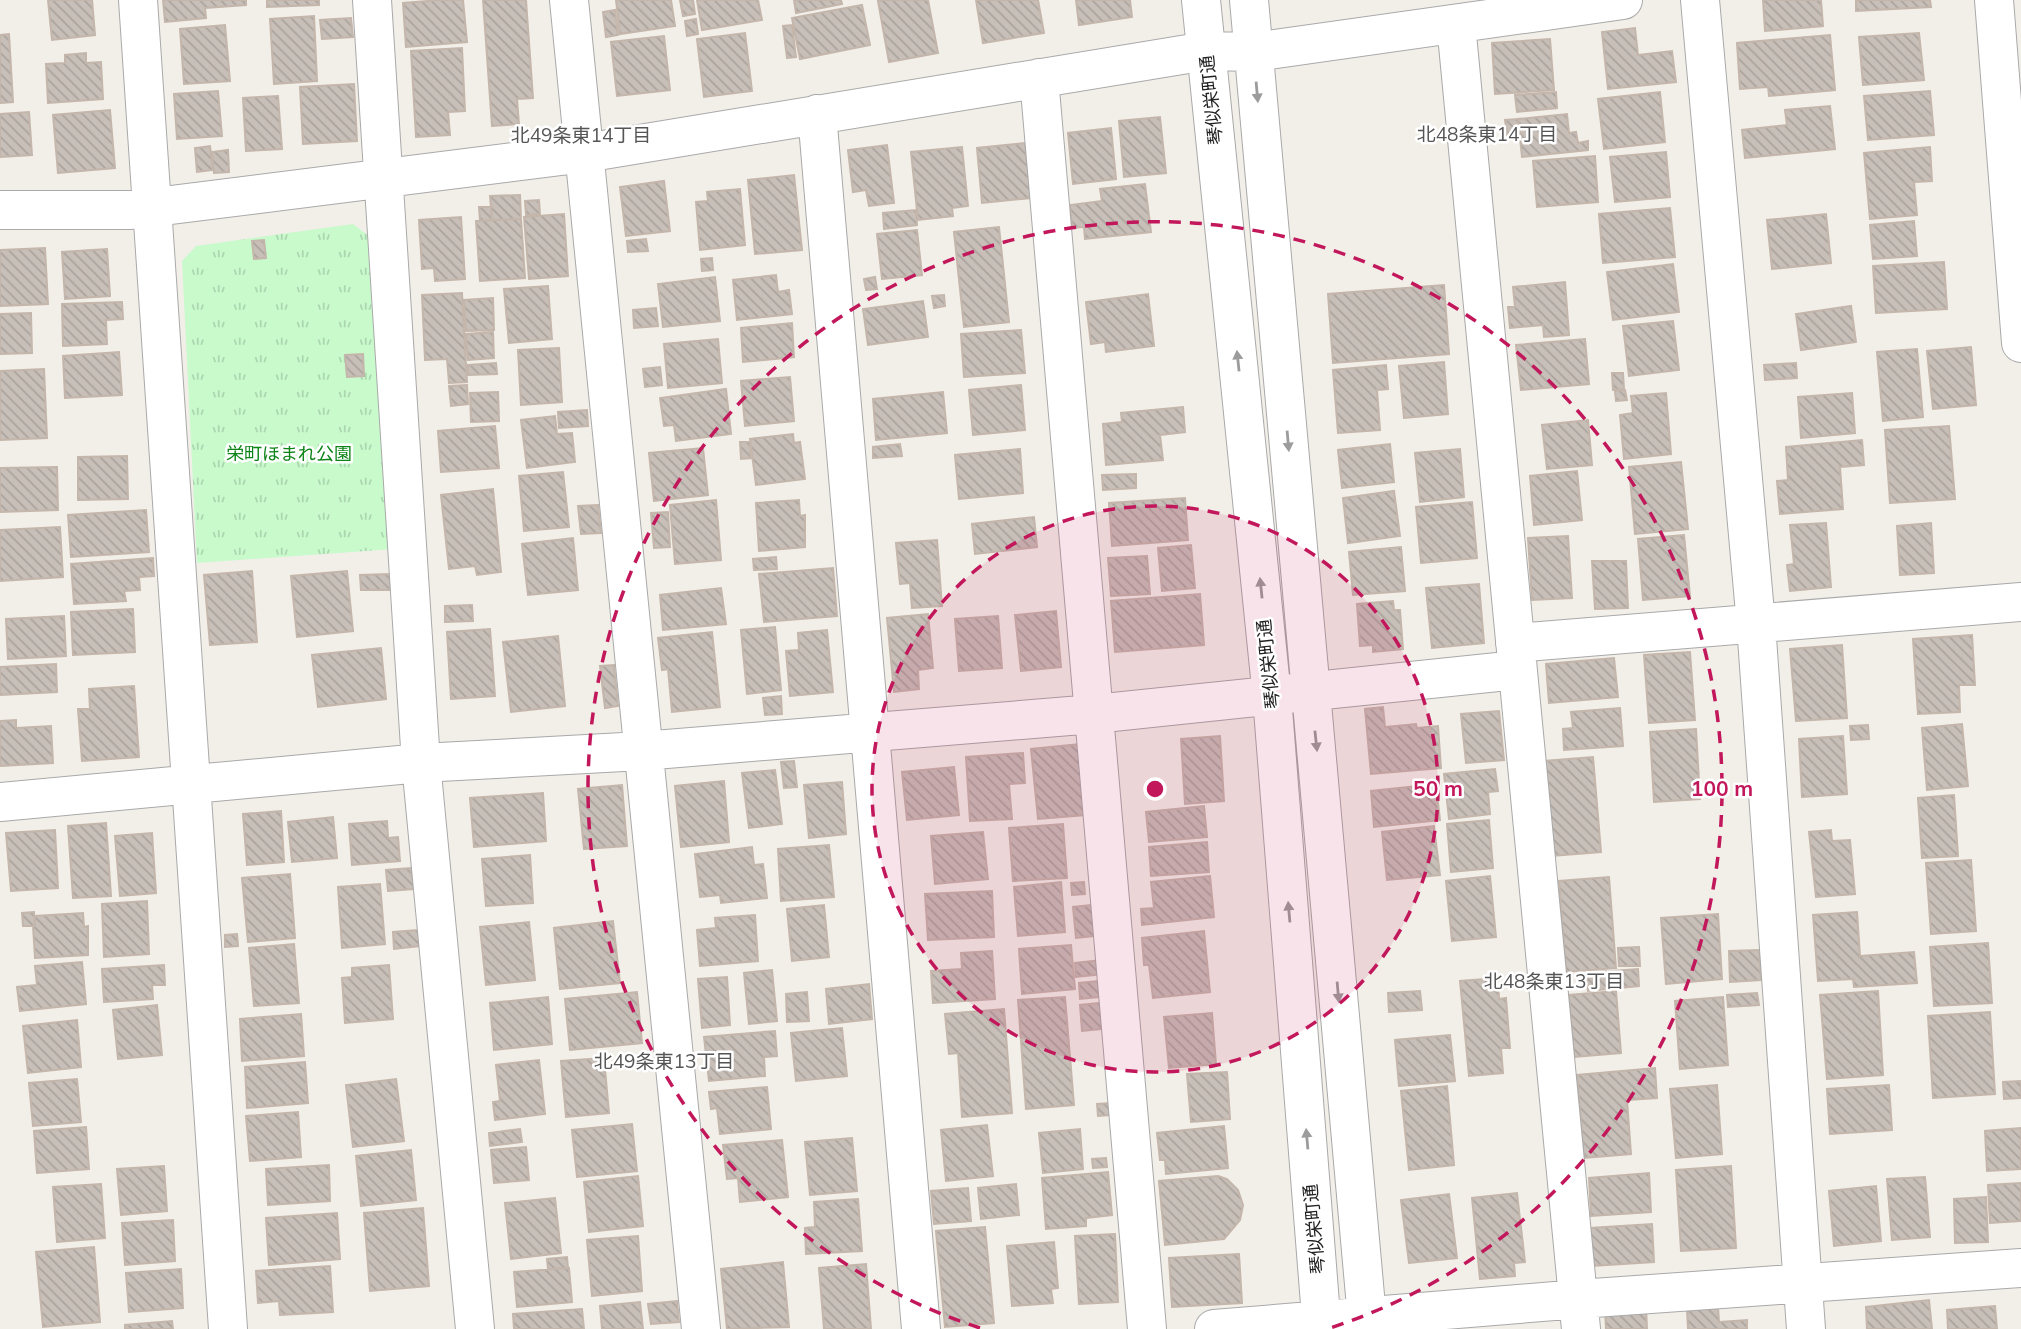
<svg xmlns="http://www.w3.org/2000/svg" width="2021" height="1329" font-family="Mulish,'Noto Sans JP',sans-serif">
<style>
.park{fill:url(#park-tufts)}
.building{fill:url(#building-back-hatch);stroke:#c4b6ab;stroke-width:2}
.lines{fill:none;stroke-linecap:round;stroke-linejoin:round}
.minor-casing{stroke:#a9a9a9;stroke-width:40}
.minor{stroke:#fff;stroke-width:38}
.oneway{fill:#9c9c9c}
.ring{fill:none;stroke:#c2185b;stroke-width:3.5;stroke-dasharray:12 9}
.labels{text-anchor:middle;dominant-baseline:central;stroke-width:5;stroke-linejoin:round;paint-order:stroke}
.street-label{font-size:18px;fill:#222;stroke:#fff}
.park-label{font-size:18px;fill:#0c8416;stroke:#fff}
.neighbourhood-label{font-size:19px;fill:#555;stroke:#fff}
.centre{fill:#c2185b;stroke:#fff;stroke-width:3.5}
.ring-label{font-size:21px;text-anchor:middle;font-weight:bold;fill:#c2185b;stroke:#fff;stroke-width:5;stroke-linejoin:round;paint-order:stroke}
</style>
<defs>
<pattern id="park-tufts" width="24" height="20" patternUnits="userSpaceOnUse" patternTransform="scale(1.75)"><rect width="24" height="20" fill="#c8facc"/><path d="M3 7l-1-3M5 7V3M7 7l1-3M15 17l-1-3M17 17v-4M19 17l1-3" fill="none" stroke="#acd6af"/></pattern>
<pattern id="building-back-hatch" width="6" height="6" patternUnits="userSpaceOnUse" patternTransform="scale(1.75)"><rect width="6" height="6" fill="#c7bfb8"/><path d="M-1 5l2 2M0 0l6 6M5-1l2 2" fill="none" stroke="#aba49e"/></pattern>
</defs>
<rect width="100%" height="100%" fill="#f2efe9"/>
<path class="park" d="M353,224L371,238L394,549L197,563L182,261L196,246Z"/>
<path class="building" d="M48,0H92L95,35L52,40Z
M163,0H246V5L205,8L206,18L165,22Z
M267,0H319V5L267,7Z
M440,0H463L467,42L406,47L403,3Z
M483,0H526L533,98L517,99L519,124L492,126Z
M616,0H671L675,26L620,34Z
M680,0H693L695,14L683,16Z
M697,0H758L762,20L702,30Z
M794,0H841L842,4L796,13Z
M884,0H928L938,53L889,62L878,1Z
M976,0H1038L1044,33L983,43Z
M1076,0H1130L1132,17L1079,25Z
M1763,0H1821L1823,26L1765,31Z
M1856,0H1930L1931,7L1856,11Z
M862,5L870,45L800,59L792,18Z
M615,10L618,35L606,37L603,12Z
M314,16L317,81L274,84L270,19Z
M351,18L353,37L322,39L320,20Z
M696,19L698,34L687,36L685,21Z
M225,25L230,81L184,84L180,29Z
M792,25L796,57L787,58L783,26Z
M1635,28L1638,55L1672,51L1676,82L1608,89L1602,32Z
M745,33L752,91L704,97L697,39Z
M1919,33L1924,80L1863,85L1859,37Z
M9,34L13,102L0,103V35Z
M1830,35L1835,90L1769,96L1768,87L1740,89L1737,43Z
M664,36L670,90L617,96L611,42Z
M1550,39L1554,90L1495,94L1492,43Z
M462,48L465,111L448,112L450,135L416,137L411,51Z
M86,53V63L101,62L103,99L48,103L46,64L65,63V55Z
M354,84L357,141L303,144L300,87Z
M218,91L222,136L177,139L174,94Z
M1930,91L1934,135L1868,140L1864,96Z
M1556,92L1557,108L1517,112L1515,95Z
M1660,92L1665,142L1604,149L1598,99Z
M278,96L282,149L246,151L243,98Z
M1830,106L1835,149L1745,158L1742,130L1787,125L1785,110Z
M110,110L115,168L58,173L53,115Z
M29,112L32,155L0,157V114Z
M1567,114L1569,133L1576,132L1578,143L1588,141V150L1522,157L1518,119Z
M1160,117L1166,173L1124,177L1119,121Z
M1518,119L1520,134L1507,135L1505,120Z
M1111,128L1116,179L1073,184L1068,133Z
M1025,143L1031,198L982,203L977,148Z
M887,145L894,203L869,206L866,190L853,192L848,150Z
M210,146L213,170L197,172L195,148Z
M962,147L968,206L952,208L953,216L918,220L911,152Z
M1930,147L1932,181L1914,182L1917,215L1870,219L1864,153Z
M228,150L229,172L214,173L212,152Z
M1666,152L1670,197L1615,202L1610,157Z
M1595,156L1598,202L1537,207L1533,161Z
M794,175L802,250L755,254L748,180Z
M664,181L670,231L626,236L620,187Z
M1145,184L1151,232L1085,239L1084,227L1072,228L1070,205L1102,201L1100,189Z
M740,189L745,245L700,250L696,202L708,201L707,192Z
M520,195L521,219L492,220L490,196Z
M539,200L540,214L526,215L525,201Z
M479,207H491L492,220L480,221Z
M1670,208L1675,257L1603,263L1599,214Z
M916,210L917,225L884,229L883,213Z
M564,214L568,276L529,279L524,217Z
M1826,214L1831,263L1772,269L1767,220Z
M461,217L465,279L435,281L434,268L422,269L419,220Z
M521,219L525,278L480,281L476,221Z
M1914,221L1917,256L1873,259L1870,225Z
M999,227L1009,322L964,327L954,232Z
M917,230L922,275L882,279L877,234Z
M646,239L648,251L628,252L627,241Z
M264,240L266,258L254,259L252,241Z
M45,248L48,304L0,306V250Z
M107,249L110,296L65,299L62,252Z
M712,258L713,270L702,271L701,259Z
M1944,262L1947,309L1876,313L1873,266Z
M1673,264L1679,312L1613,320L1607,272Z
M776,275L778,292L789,290L792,314L737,320L733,280Z
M715,277L720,321L663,327L658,284Z
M875,277L877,289L866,290L864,279Z
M1565,282L1569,335L1544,337L1543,325L1510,328L1508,307H1515L1513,287Z
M1444,285L1449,354L1333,363L1328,294Z
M548,286L552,339L509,343L504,289Z
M462,293L467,382L449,383L447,359L425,360L422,295Z
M1148,294L1154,346L1106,352L1105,342L1091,344L1086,302Z
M944,295L945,306L934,308L932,296Z
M493,298L494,330L466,331L464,300Z
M923,301L928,337L868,345L863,309Z
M122,302L123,319L106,320L107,344L63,346L62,304Z
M1851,306L1856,342L1801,350L1796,314Z
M656,308L658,326L634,328L633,310Z
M31,313L32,353L0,354V314Z
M1673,321L1679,370L1629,376L1623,326Z
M792,323L794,357L743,362L741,328Z
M1021,330L1025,373L964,377L961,334Z
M493,332L494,358L468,360L466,334Z
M718,339L722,383L668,388L664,344Z
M1585,339L1589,384L1521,390L1516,345Z
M1971,347L1976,405L1933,409L1927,351Z
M559,348L562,402L521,405L518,350Z
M1917,349L1923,417L1883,421L1877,352Z
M119,352L122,395L65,398L63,356Z
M363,354L364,376L347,377L345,355Z
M1444,362L1448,414L1404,418L1399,366Z
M496,363L497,374L468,375V365Z
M1796,363L1797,378L1765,380L1764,365Z
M1386,365L1388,389L1377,390L1380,430L1338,433L1333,370Z
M660,367L662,385L645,387L643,369Z
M44,369L47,438L0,440V371Z
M1612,373H1623L1624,389L1613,390Z
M790,377L794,421L745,426L741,381Z
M467,385L468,404L451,406L449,386Z
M1021,385L1025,430L973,435L969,390Z
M726,389L731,434L676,441L674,425L664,426L660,398Z
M1625,390L1627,400L1616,401L1615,391Z
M498,392L499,421L471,422L470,393Z
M943,392L947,433L876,440L873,399Z
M1666,393L1671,454L1624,459L1620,415L1633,413L1631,396Z
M1852,393L1855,433L1801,438L1798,397Z
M1183,407L1185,432L1160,435L1163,460L1106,465L1103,424L1122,422L1121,413Z
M587,410L588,426L559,428L558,412Z
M555,416L557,434L572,433L575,462L527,468L521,420Z
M1588,420L1592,465L1547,469L1542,425Z
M495,426L499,468L441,472L438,431Z
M1949,426L1955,499L1890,503L1885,430Z
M793,434L794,443L800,442L805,479L756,485L750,439Z
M1862,440L1864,465L1840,467L1843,509L1780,514L1777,481L1788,480L1786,447Z
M740,442H750L751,458L741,459Z
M900,444L902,456L873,458V447Z
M1390,444L1394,482L1342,488L1338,450Z
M703,448L708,495L654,501L649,453Z
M1020,449L1023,493L959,499L955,455Z
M1460,449L1464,497L1420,502L1415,453Z
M127,456L128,499L78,500V457Z
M1681,462L1688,529L1635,534L1629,467Z
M57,467L58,510L0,512V468Z
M1577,471L1582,520L1534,525L1530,476Z
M563,472L569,527L524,531L519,476Z
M1136,474V488L1103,490L1102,475Z
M493,489L501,572L477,575L475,566L449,569L441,495Z
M1394,491L1400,536L1348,543L1343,498Z
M1185,498L1188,540L1112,546L1109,503Z
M716,500L721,560L675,564L670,505Z
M799,500L800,516L805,515V547L759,551L756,503Z
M1472,502L1477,558L1421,563L1416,507Z
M598,505L601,533L581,534L578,506Z
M146,510L149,552L71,557L68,515Z
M668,512L670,547L654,548L651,513Z
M1034,517L1037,547L975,554L972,524Z
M1826,523L1831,587L1790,591L1787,565L1794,564L1790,525Z
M1931,523L1934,573L1900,575L1897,526Z
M60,527L63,577L0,581V530Z
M1684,535L1690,596L1643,600L1638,539Z
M1568,536L1572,598L1532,600L1528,538Z
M573,538L578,590L528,595L522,544Z
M937,540L942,606L912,608L910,583L900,584L896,543Z
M1191,545L1195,588L1162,591L1158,548Z
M1401,547L1405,591L1353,595L1349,552Z
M1147,556L1150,594L1111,596L1108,558Z
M776,557L777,569L754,570L753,559Z
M153,558L154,576L139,577L140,590L124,591L126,601L74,604L71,564Z
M1592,561H1626L1628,608L1595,609Z
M833,568L837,616L764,622L759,574Z
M252,571L257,642L210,645L204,575Z
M347,571L353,631L297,637L291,576Z
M390,574V590H361L360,575Z
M1479,584L1484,643L1432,648L1426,588Z
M721,588L726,624L663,630L660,595Z
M1200,594L1204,645L1115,652L1111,601Z
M1393,601L1394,610H1400L1403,649L1373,652V645L1360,646L1357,604Z
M472,605L473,621L445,622V606Z
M133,609L135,652L73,655L71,612Z
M1056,611L1061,667L1021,671L1015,615Z
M928,614L933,668L918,670L919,689L894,692L887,618Z
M64,616L66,656L8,659L6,619Z
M998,616L1002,668L959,671L955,619Z
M775,627L781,690L747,694L741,630Z
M490,629L495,696L451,699L447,632Z
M827,630L833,692L790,696L786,651L799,650L798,633Z
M712,632L720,707L672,712L668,669L662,670L658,638Z
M1972,635L1975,685H1959L1960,712L1918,714L1913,639Z
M558,636L565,706L511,712L503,642Z
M1842,645L1847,718L1796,721L1790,649Z
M381,648L386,699L318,707L312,655Z
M1690,652L1695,720L1649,723L1644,655Z
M1614,658L1618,697L1549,703L1546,664Z
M56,664L57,692L0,695V667Z
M614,665L618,706L605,708L600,666Z
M134,686L139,757L82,761L78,709H90L89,689Z
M781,696L782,714L765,715L763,698Z
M1383,707L1385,727L1416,724L1417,728L1438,726L1441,768L1371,774L1365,709Z
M1620,708L1623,746L1564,750L1563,729L1573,728L1571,712Z
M1499,711L1504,760L1466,763L1461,714Z
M16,720V728L51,726L53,763L0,766V721Z
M1962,724L1968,786L1927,790L1922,728Z
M1868,725L1869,739L1851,740L1850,726Z
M1696,729L1700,799L1654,802L1650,732Z
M1220,736L1224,801L1185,804L1181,739Z
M1843,736L1847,794L1802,797L1799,739Z
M1080,744L1086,815L1038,819L1031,749Z
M1023,753L1025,783L1009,784L1012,819L970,821L966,757Z
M1593,757L1601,852L1552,856L1544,761Z
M794,761L797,787L784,788L781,762Z
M954,767L959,815L907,820L902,772Z
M1495,769L1498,791L1488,792L1490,814L1449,819L1444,774Z
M775,770L782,824L749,828L742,773Z
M724,781L729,842L681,847L675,786Z
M842,782L846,834L809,838L804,785Z
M1436,784L1440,820L1374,827L1371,791Z
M622,785L627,846L584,849L578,789Z
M543,793L546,841L474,847L470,798Z
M1954,795L1958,856L1922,858L1918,798Z
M1204,806L1207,837L1149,842L1146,812Z
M281,811L284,862L247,865L243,814Z
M333,817L337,858L292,862L288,822Z
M1489,820L1493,868L1451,872L1447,824Z
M387,821L388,838L398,837L400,861L352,865L349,824Z
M106,823L111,896L73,898L68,826Z
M1063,824L1067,878L1013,881L1009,828Z
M1434,826L1440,875L1387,880L1382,832Z
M55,830L58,888L11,891L6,833Z
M1831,830L1832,841L1850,840L1855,894L1816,897L1809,832Z
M983,832L988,879L935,884L931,836Z
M152,833L156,893L120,896L115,836Z
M1207,842L1209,872L1151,876L1149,847Z
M829,845L834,897L781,901L778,849Z
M752,847L754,865L763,864L767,898L721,903L720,895L700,897L695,854Z
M530,855L533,903L486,906L482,859Z
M1971,860L1976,931L1931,934L1926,863Z
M411,868L414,889L388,891L386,870Z
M290,874L295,938L248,942L242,878Z
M1210,876L1214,917L1142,925L1141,909L1154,908L1151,882Z
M1490,876L1496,937L1452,941L1446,881Z
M1609,877L1616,968L1566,972L1559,881Z
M1061,882L1065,932L1018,936L1014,887Z
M1084,882L1085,894L1072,895L1071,883Z
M380,884L385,944L342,948L338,887Z
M992,891L994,937L928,940L925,894Z
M147,901L149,954L104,957L102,904Z
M1101,904L1104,935L1076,938L1073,907Z
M824,905L829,957L792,961L787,909Z
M34,912L35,926H23L22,913Z
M1857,912L1860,956L1914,952L1917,983L1854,987L1853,979L1818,981L1813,915Z
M83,913L84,927L88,926V955L35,958L33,926H35V916Z
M1718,914L1722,979L1666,984L1661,918Z
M755,915L758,961L700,966L697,930L716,928L715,918Z
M613,921L620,983L560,989L554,928Z
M529,922L535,980L486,985L480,927Z
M418,930L420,946L394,949L393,932Z
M1204,931L1210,992L1153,998L1149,965H1144L1142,938Z
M237,934L238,946L225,947V935Z
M1988,943L1992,1003L1934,1006L1930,947Z
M294,944L299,1003L254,1006L249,948Z
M1071,945L1075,989L1022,994L1019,949Z
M1639,947L1640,966H1619L1618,948Z
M1759,950L1761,980L1730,982L1729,951Z
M992,951L995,999L933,1003L931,971L962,969L961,953Z
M1111,959L1113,973L1076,977L1075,963Z
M82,962L86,1004L20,1011L17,987L37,985L35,966Z
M164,965L165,985H152L153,999L104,1002L102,969Z
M389,965L393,1019L345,1023L342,978L352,977V968Z
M1638,969L1639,986L1588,991L1586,973Z
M772,970L777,1021L749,1024L744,973Z
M727,977L730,1025L702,1028L698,979Z
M1498,978L1499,999L1506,998L1510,1048H1501L1503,1073L1469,1076L1460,981Z
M1108,980L1109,996L1080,999L1079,983Z
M869,984L872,1019L829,1024L826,989Z
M1420,991L1422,1010L1389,1012L1388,993Z
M1616,991L1621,1053L1574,1057L1569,995Z
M1878,991L1883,1075L1827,1079L1820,995Z
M637,992L642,1043L570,1050L565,999Z
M807,992L809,1021L787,1022L786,994Z
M1757,993L1759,1005L1728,1007L1727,995Z
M548,997L552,1044L494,1050L490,1003Z
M1065,997L1074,1105L1026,1109L1018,1000Z
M1723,997L1728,1065L1680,1069L1675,1001Z
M1108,1002L1111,1028L1082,1031L1080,1005Z
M157,1005L162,1055L118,1059L113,1010Z
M1004,1009L1012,1113L962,1117L958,1053L949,1054L945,1014Z
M1990,1012L1995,1094L1933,1098L1928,1016Z
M1212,1013L1216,1064L1169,1068L1164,1017Z
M301,1014L304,1056L242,1061L240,1019Z
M77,1020L81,1067L28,1073L23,1026Z
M842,1028L847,1076L796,1081L791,1033Z
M775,1031L777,1056L764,1057L765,1076L709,1081L704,1037Z
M1450,1035L1455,1081L1399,1086L1395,1040Z
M604,1058L609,1113L566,1117L561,1061Z
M539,1060L545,1114L495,1120L493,1102L500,1101L496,1065Z
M305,1062L308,1103L247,1108L245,1067Z
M1655,1068L1657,1098L1627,1100L1631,1154L1584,1158L1577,1075Z
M1227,1072L1230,1119L1191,1122L1187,1074Z
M77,1079L81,1122L33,1126L29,1083Z
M396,1079L404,1141L353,1147L346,1085Z
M2021,1081V1098L2004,1099L2003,1082Z
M1717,1085L1722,1154L1676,1158L1670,1089Z
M1889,1085L1892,1130L1830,1134L1827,1089Z
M1447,1086L1454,1165L1409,1170L1401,1091Z
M767,1087L771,1129L720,1134L717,1108L711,1109L709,1092Z
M1110,1103L1111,1115L1098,1116L1097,1104Z
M298,1112L301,1157L250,1161L246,1116Z
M632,1124L637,1171L577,1177L572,1130Z
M987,1125L993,1176L946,1181L941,1130Z
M1224,1126L1228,1168L1166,1174L1165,1160H1160L1157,1133Z
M86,1127L89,1169L37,1173L34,1131Z
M2021,1128V1169L1987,1171L1985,1131Z
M520,1129L522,1142L490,1146L489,1133Z
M1080,1129L1083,1169L1043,1173L1039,1133Z
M852,1138L857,1191L810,1195L805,1142Z
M782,1140L788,1197L740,1202L738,1178L727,1179L723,1145Z
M526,1147L529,1180L494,1183L491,1150Z
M411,1150L416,1200L361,1206L356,1156Z
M1106,1158L1107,1167L1093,1168L1092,1159Z
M329,1165L330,1201L268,1205L266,1169Z
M164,1166L167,1211L121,1215L117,1169Z
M1731,1166L1736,1248L1681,1251L1676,1170Z
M1108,1172L1112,1215L1086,1218V1226L1046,1229L1042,1178Z
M1649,1173L1651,1212L1591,1216L1589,1178Z
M638,1176L643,1226L589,1232L584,1182Z
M1218,1176L1227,1179L1238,1190L1243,1205L1240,1220L1224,1239L1165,1245L1159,1181Z
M1925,1177L1930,1237L1892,1240L1887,1179Z
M2021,1183V1221L1990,1223L1988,1185Z
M101,1184L105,1238L57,1242L53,1187Z
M1016,1184L1019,1215L981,1219L978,1188Z
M1876,1186L1881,1241L1834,1246L1829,1191Z
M968,1188L971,1221L934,1224L931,1191Z
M1517,1193L1525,1262L1514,1263L1515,1276L1480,1279L1472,1198Z
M1449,1194L1457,1258L1409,1263L1401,1200Z
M1986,1197L1988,1242L1955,1243L1954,1199Z
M555,1198L561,1253L511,1259L505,1203Z
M858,1199L862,1251L806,1254L805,1228L815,1227L814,1202Z
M423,1208L429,1286L370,1291L364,1213Z
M337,1213L340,1259L269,1265L266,1218Z
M173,1220L175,1261L125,1265L122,1223Z
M1652,1224L1654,1262L1592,1266L1590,1228Z
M985,1227L994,1323L945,1327L936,1231Z
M1115,1234L1118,1302L1079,1304L1075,1236Z
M638,1236L642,1291L592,1296L587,1240Z
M1054,1242L1058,1288L1051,1289L1053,1303L1012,1306L1007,1246Z
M94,1247L100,1322L43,1327L36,1252Z
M1239,1254L1242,1303L1172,1307L1169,1258Z
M567,1257L568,1268L548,1269L547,1259Z
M783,1262L789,1327L727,1329L721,1269Z
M866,1264L871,1329H824L819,1268Z
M330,1266L333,1312L280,1315L279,1301L258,1303L256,1271Z
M569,1268L572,1302L517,1307L514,1272Z
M181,1269L183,1308L129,1312L126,1273Z
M1929,1300L1932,1329H1867L1866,1307Z
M677,1301L679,1322L651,1324L648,1304Z
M640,1302L643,1329H602L600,1306Z
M1995,1306L1997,1329H1948L1947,1310Z
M1646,1307L1647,1329H1606L1605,1310Z
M1718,1307L1719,1322L1747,1320V1329H1688L1687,1309Z
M582,1309L584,1329H514L513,1314Z
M172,1321L173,1329H125V1325Z"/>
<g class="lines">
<g class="minor-casing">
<path id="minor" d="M138,0L228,1329
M372,0L421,763L475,1329
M569,0L701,1329
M1201,0L1272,697L1322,1329
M1249,0L1368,1329
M1700,0L1756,624L1806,1329
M1994,0L2021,343
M1456,24L1581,1329
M1039,78L1147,1329
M817,114L921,1329
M0,210H131L585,153L1206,51L1254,52L1623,0
M1515,643L2021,602
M0,802L421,763L642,751L1094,714L1517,670
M1214,1329L1579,1299L2021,1268"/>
</g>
<use href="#minor" class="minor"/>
</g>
<defs><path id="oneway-solid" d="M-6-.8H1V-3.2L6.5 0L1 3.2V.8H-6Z" transform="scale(1.75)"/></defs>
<g class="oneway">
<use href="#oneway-solid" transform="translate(1257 92) rotate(85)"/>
<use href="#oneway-solid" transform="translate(1238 361) rotate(-96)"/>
<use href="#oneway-solid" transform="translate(1288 441) rotate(85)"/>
<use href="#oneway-solid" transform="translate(1261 588) rotate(-96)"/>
<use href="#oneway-solid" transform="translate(1316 741) rotate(84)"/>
<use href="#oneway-solid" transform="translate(1289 912) rotate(-95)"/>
<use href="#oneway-solid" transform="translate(1338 992) rotate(85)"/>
<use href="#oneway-solid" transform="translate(1307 1139) rotate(-95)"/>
</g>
<circle cx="1155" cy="789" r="283" fill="#c2185b" fill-opacity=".12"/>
<g class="ring">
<circle cx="1155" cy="789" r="283"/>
<path d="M980 1328A567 567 0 1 1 1330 1328"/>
</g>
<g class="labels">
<g class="street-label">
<text transform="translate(1211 100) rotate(-96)">琴似栄町通</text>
<text transform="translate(1268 664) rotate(-96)">琴似栄町通</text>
<text transform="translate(1314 1229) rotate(-95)">琴似栄町通</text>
</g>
<g class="park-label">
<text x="289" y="453">栄町ほまれ公園</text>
</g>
<g class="neighbourhood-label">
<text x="1487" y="134">北48条東14丁目</text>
<text x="581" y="135">北49条東14丁目</text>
<text x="1554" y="981">北48条東13丁目</text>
<text x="664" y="1061">北49条東13丁目</text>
</g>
</g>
<circle cx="1155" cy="789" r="10" class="centre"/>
<g class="ring-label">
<text x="1438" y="796">50 m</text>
<text x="1722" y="796">100 m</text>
</g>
</svg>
